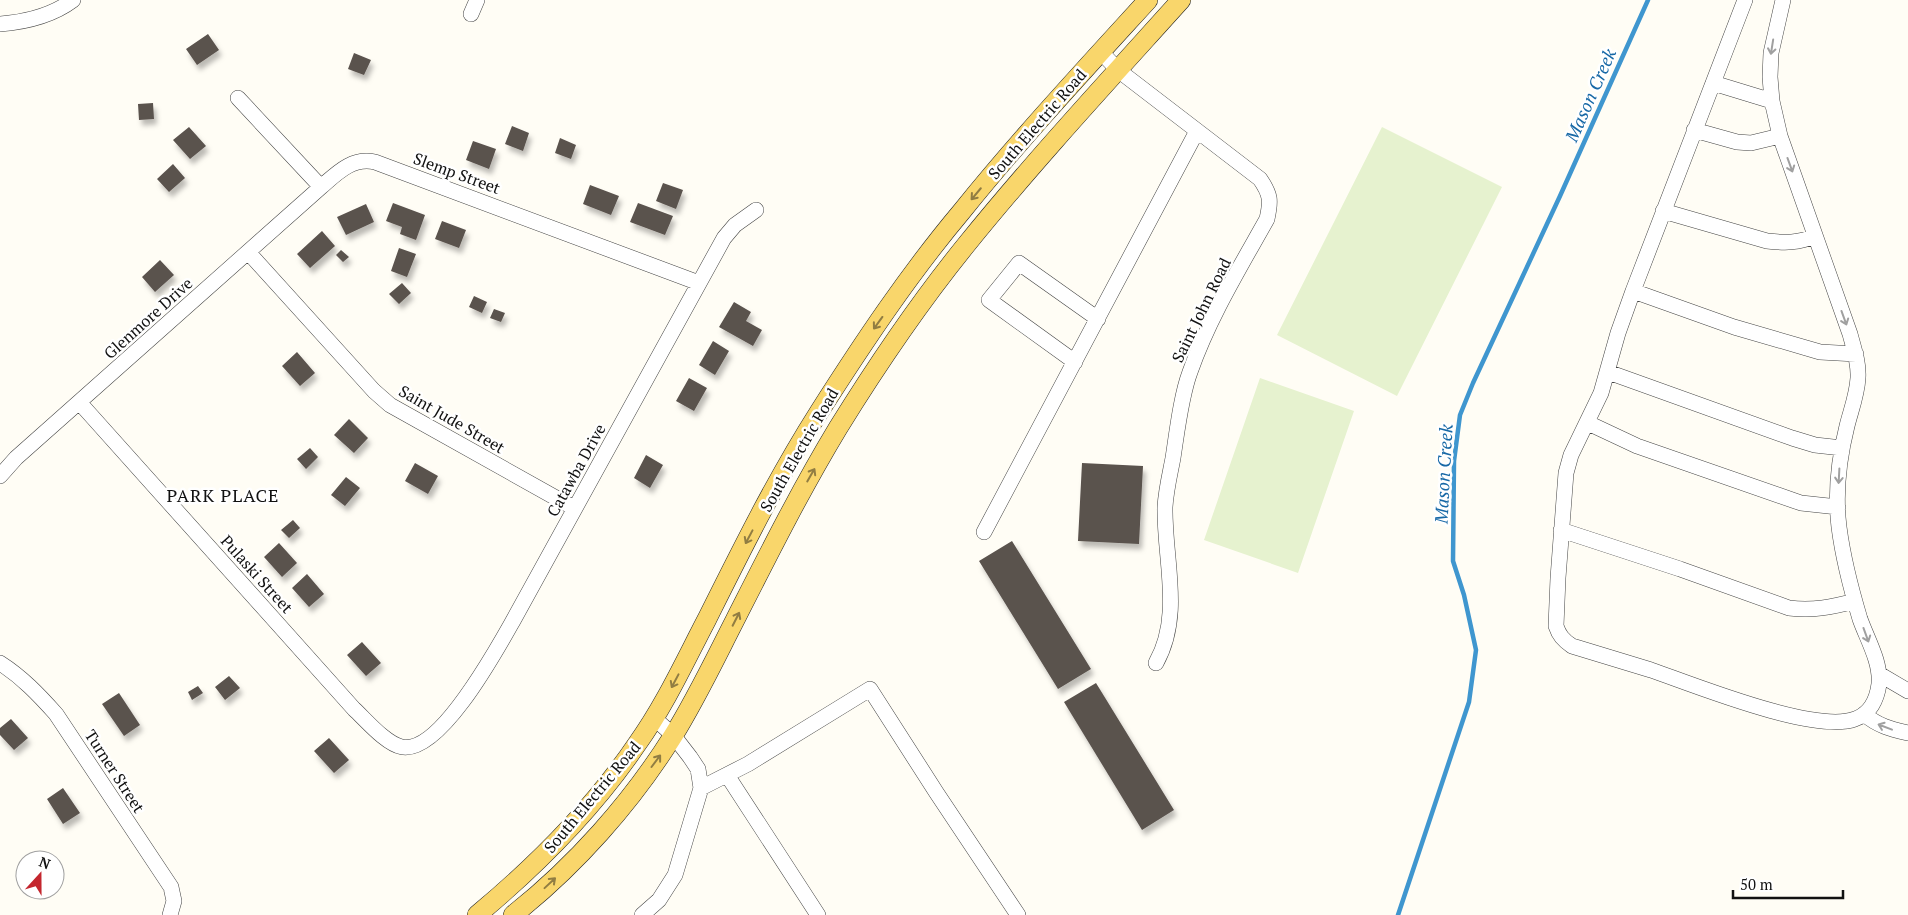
<svg xmlns="http://www.w3.org/2000/svg" width="1908" height="915" font-family="'PT Serif',serif">
<style>
.pitch{fill:#e6f2cf}
.lines{fill:none;stroke-linecap:round;stroke-linejoin:round}
.stream{stroke:#3f96cf;stroke-width:4.5}
.building{fill:#5a524d;filter:url(#shadow)}
.minor-casing{stroke:#444;stroke-width:16}
.major-casing{stroke:#222;stroke-width:20}
.minor{stroke:#fff;stroke-width:15}
.major{stroke:#f9d66b;stroke-width:19}
.oneway{stroke:#a0a0a0}
.oneway2{stroke:#917d42}
.labels{text-anchor:middle;dominant-baseline:central;stroke-width:5;stroke-linejoin:round;paint-order:stroke}
.street-label{font-size:16px;fill:#111;stroke:#fff}
.water-label{font-size:18px;font-style:italic;fill:#1768a6;stroke:#fff}
.neighbourhood-label{font-size:18px;letter-spacing:1px;fill:#111;stroke:#fff}
</style>
<defs>
<filter id="shadow"><feDropShadow dx="3" dy="5.5" stdDeviation="2.5" flood-color="#0004"/></filter>
</defs>
<rect width="100%" height="100%" fill="#fffdf5"/>
<path class="pitch" d="M1382,127L1502,187L1397,396L1277,335Z
M1260,378L1354,411L1298,573L1204,540Z"/>
<g class="lines">
<path class="stream" d="M1398,915L1469,702L1476,650L1464,595L1453,561L1454,461L1460,415L1473,383L1560,196L1648,0"/>
</g>
<path class="building" d="M208,34L219,50L197,65L186,49Z
M354,53L371,60L364,75L348,69Z
M153,103L154,119L139,120L138,104Z
M512,126L529,133L523,151L505,144Z
M189,127L206,146L190,159L173,140Z
M560,138L576,145L571,159L555,153Z
M473,141L496,149L489,169L466,160Z
M173,164L185,178L169,192L157,179Z
M663,183L683,190L676,209L656,201Z
M590,185L619,196L611,215L583,204Z
M393,203L425,215L416,240L400,234L402,227L386,221Z
M638,203L673,216L665,235L630,222Z
M366,204L374,222L346,235L337,217Z
M442,221L466,230L459,248L435,239Z
M322,231L335,246L310,268L297,254Z
M399,248L416,254L407,277L391,271Z
M341,250L349,257L343,262L336,255Z
M160,260L174,275L155,292L142,277Z
M402,283L411,293L399,304L389,294Z
M474,296L487,302L482,313L469,307Z
M734,302L751,312L746,321L762,330L753,346L719,327Z
M494,309L505,313L501,322L490,318Z
M713,341L729,351L715,375L699,365Z
M297,352L315,373L300,386L282,366Z
M689,378L707,388L694,411L676,401Z
M349,419L368,438L354,453L334,435Z
M310,448L318,457L306,469L297,459Z
M646,455L663,465L650,488L634,478Z
M415,463L438,476L428,494L405,481Z
M1082,463L1143,466L1139,544L1078,541Z
M346,477L360,488L345,506L331,495Z
M293,520L300,528L289,538L281,530Z
M1012,541L1091,669L1058,689L979,561Z
M279,543L297,563L282,577L264,557Z
M307,574L324,594L309,607L292,588Z
M362,642L381,663L366,676L347,655Z
M229,676L240,688L225,700L215,687Z
M1096,683L1174,810L1142,830L1064,702Z
M198,686L203,693L192,700L188,692Z
M119,693L140,725L124,736L102,704Z
M11,719L28,738L14,750L0,735V728Z
M329,738L349,760L334,773L314,751Z
M63,788L80,813L63,824L47,799Z"/>
<g class="lines">
<g class="minor-casing">
<path id="minor" d="M1745,0L1633,291L1618,333L1601,393L1571,455L1566,473L1558,578L1556,626C1559,635 1563,640 1572,646C1598,654 1625,662 1651,670C1694,685 1815,734 1855,719C1870,714 1877,699 1879,684C1881,662 1867,639 1860,619C1851,589 1843,558 1839,527C1835,494 1839,458 1847,426C1851,410 1857,395 1858,378C1859,363 1854,349 1850,334L1780,136L1772,101L1770,77L1771,53L1783,0
M471,14L477,0
M0,24C25,22 53,15 73,0
M1101,52L1118,70L1260,179C1271,195 1271,201 1267,219C1239,269 1209,318 1190,372C1181,396 1177,432 1173,458C1170,474 1166,490 1165,507C1164,559 1183,615 1156,663
M1713,83L1772,101
M238,98L321,187
M1694,130L1737,142L1751,143L1780,136
M1663,211L1767,241C1785,243 1799,243 1815,236
M248,252L374,391L390,405L574,508
M1633,291L1734,327L1820,352L1856,354
M1075,362L989,300L1019,263L1098,319
M1608,372L1792,438L1815,445L1842,448
M79,402L354,709C366,720 386,744 402,747C440,754 497,649 514,619L724,238L735,225L756,210
M1588,423L1637,446L1801,503L1838,507
M0,476L16,458L321,187C337,173 352,157 375,162L699,283
M1561,530L1680,569L1789,608C1813,611 1832,607 1855,601
M984,532L1197,131
M0,663C22,677 39,695 56,714L171,887L174,901L170,915
M1879,674L1908,691
M1864,714C1878,726 1891,729 1908,733
M727,775L818,915
M701,788L748,764L870,689L936,792L1018,915
M642,915L659,900L675,875L701,788L698,769L690,757L673,735L654,718"/>
</g>
<g class="major-casing">
<path id="major" d="M477,915C537,865 593,809 637,744C665,705 685,661 707,619C742,549 777,478 819,412C863,343 909,274 962,211C1021,138 1085,69 1148,0
M513,915C575,866 631,803 673,736C696,699 715,659 735,620C768,555 800,491 838,428C877,365 919,303 966,245C1034,161 1108,81 1181,0"/>
</g>
<use href="#minor" class="minor"/>
<use href="#major" class="major"/>
</g>
<defs><path id="oneway-shaft" d="M-6 0H5M1.5-3L5.5 0L1.5 3" fill="none" stroke-width="1.6" stroke-linecap="round" stroke-linejoin="round" transform="scale(1.25)"/></defs>
<g class="oneway">
<use href="#oneway-shaft" transform="translate(1772 47) rotate(99)"/>
<use href="#oneway-shaft" transform="translate(1790 165) rotate(70)"/>
<use href="#oneway-shaft" transform="translate(1844 318) rotate(70)"/>
<use href="#oneway-shaft" transform="translate(1839 476) rotate(93)"/>
<use href="#oneway-shaft" transform="translate(1866 635) rotate(70)"/>
<use href="#oneway-shaft" transform="translate(1885 727) rotate(-159)"/>
</g>
<g class="oneway2">
<use href="#oneway-shaft" transform="translate(976 194) rotate(130)"/>
<use href="#oneway-shaft" transform="translate(878 323) rotate(126)"/>
<use href="#oneway-shaft" transform="translate(811 475) rotate(-60)"/>
<use href="#oneway-shaft" transform="translate(749 537) rotate(118)"/>
<use href="#oneway-shaft" transform="translate(736 619) rotate(-63)"/>
<use href="#oneway-shaft" transform="translate(675 681) rotate(118)"/>
<use href="#oneway-shaft" transform="translate(656 761) rotate(-53)"/>
<use href="#oneway-shaft" transform="translate(550 883) rotate(-43)"/>
</g>
<g class="labels">
<g class="street-label">
<text transform="translate(1037 124) rotate(-49)">South Electric Road</text>
<text transform="translate(457 173) rotate(20)">Slemp Street</text>
<text transform="translate(1201 310) rotate(-64)">Saint John Road</text>
<text transform="translate(148 318) rotate(-42)">Glenmore Drive</text>
<text transform="translate(452 419) rotate(30)">Saint Jude Street</text>
<text transform="translate(799 450) rotate(-60)">South Electric Road</text>
<text transform="translate(576 470) rotate(-61)">Catawba Drive</text>
<text transform="translate(257 574) rotate(48)">Pulaski Street</text>
<text transform="translate(115 771) rotate(57)">Turner Street</text>
<text transform="translate(592 797) rotate(-50)">South Electric Road</text>
</g>
<g class="water-label">
<text transform="translate(1590 95) rotate(-66)">Mason Creek</text>
<text transform="translate(1443 474) rotate(-87)">Mason Creek</text>
</g>
<g class="neighbourhood-label">
<text x="223" y="495">PARK PLACE</text>
</g>
</g>
<g transform="translate(40 875) rotate(21)"><circle r="24" fill="#ffffff" stroke="#a0a0a0"/>
<path d="M0-4L9 19L0 12L-9 19Z" fill="#c4262e"/>
<text y="-8" font-size="14" font-weight="bold" text-anchor="middle" fill="#111111">N</text>
</g>
<path d="M1733 890v8h110v-8" fill="none" stroke="#111111" stroke-width="2.5"/>
<text x="1740" y="890" font-size="15" fill="#111111" stroke="#ffffff" stroke-width="4" paint-order="stroke">50 m</text>
</svg>
